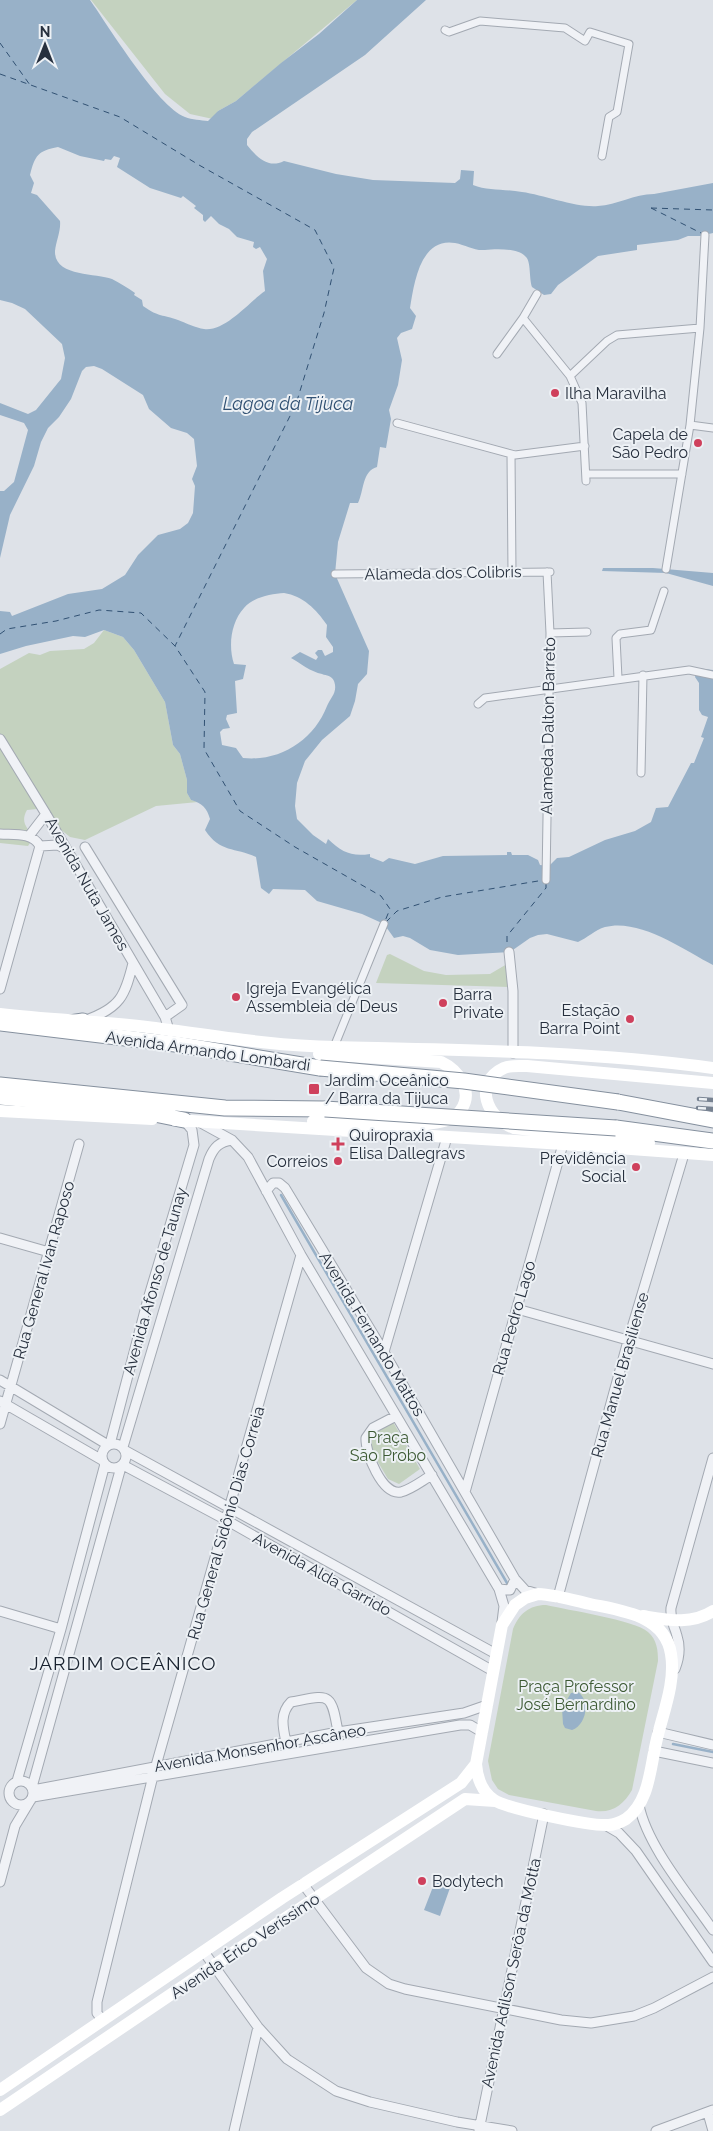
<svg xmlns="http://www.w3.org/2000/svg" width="713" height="2131" font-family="Raleway,sans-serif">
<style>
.green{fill:#c4d2bf}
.water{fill:#98b1c8;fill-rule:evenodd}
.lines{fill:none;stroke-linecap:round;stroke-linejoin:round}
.stream{stroke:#98b1c8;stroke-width:2.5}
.ferry{stroke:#315173;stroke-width:1;stroke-dasharray:6 5;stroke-linecap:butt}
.pedestrian-casing{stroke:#a3a9b2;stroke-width:9}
.minor-casing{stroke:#a3a9b2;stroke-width:11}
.trunk-casing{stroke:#85909e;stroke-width:17}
.pedestrian{stroke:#f0f2f6;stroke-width:7}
.minor{stroke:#f0f2f6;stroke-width:9}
.secondary{stroke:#fff;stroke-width:12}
.trunk{stroke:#fff;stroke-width:15}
.rail-casing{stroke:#778291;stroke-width:4.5}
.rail{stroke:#edf1f5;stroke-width:2.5;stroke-dasharray:8;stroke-linecap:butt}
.trunk-bridge-casing{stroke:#85909e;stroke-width:17;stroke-linecap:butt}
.trunk-bridge{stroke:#fff;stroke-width:15}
.poi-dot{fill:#cf405c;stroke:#edf1f5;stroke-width:2}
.labels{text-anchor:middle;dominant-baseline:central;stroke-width:4;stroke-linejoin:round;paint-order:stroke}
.poi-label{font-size:16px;fill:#27303e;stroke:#edf1f5;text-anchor:start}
.street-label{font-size:16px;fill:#27303e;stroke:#edf1f5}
.park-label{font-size:16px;fill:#3d5a34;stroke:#edf1f5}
.water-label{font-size:18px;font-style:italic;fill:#315173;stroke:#edf1f5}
.quarter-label{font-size:19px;letter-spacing:1px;fill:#19222f;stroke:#edf1f5}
</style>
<rect width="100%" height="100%" fill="#dee2e8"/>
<path class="green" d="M91,0H357L236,101L218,111L213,119L190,114L165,94Z
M104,630L123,637L134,650L165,702L173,745L180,754L187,780V793L191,800L198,802L156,806L85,840L70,837L60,829L50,815L37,809L27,810C20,822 27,828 34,837L28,846L0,843V669L29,653L40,655L50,651L84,649L94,643Z
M390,954L424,971L446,975L490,974L507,964L509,987L376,983L387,955Z
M393,1422L420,1469L399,1484L388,1479L369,1447L371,1436Z
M546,1605C567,1610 635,1620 648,1632C657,1640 658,1650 658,1661L632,1790C624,1804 613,1813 596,1811L509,1795L498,1789L492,1780L488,1761L513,1629C519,1614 529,1605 546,1605Z"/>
<path class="water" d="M0,0H90C109,27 157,106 185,117C192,120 201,120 208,121L218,111L236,101L281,63L319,34L357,0H426L365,55L252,132L247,139V145C257,157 268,169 284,161L336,174L373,180L455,183L460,179L461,170L474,171L473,185C488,191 506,189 522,192C544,195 577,208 598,206C617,205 634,194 654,194L713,183V233L700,236H688L678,240L637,245V250L598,256L558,285L551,294L544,295L532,287C529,278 531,262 526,257C519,248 496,249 485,250C474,251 466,245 455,243C420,237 414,284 410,308L416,316L412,329L401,333L397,338L402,360L398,385L389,410L391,419L386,448L380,447L377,467C362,471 364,491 358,503H350L338,542L335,574L369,651L367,674L358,684L355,701L350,716L322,740L305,761L297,783L295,806L297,819L313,835L326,844L328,839C342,852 351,857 370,854V857L383,862L389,858L415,864L443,856L507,855V852H511L512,855H528L538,860L540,865L549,866L557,858L569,857L605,840L635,831L651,822L656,808L668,807L691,763H694L704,738L701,737L708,717L702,715L699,710V683L695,677L697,668L713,670V965C683,949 639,918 605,927C595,930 587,938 578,942L547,934L538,935L530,938L510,952L458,955L430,950L410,938L403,936L394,938L384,924L362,914L317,901L305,890L273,889L269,894L261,888L256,857C235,847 220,853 205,830L210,819C207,808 202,803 191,800L187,793V780L180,754L173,745L165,702L134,650L123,637L104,630L85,637L73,636L26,646L0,654V611L10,612L12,616L68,594L102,589L125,575L138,555L158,535L180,529L188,523L193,513L195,486L192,479L197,466L194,439L187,433L171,428L149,409L143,395L102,369L94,366L86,367L82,371L71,399L59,417L48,428L41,442L34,466L10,515L0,558V491H4L14,482L28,430L24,423L0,415V403L28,414L36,410L61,379L65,358L62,344L25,309L12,303L0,300ZM58,147L80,156L104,161L105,159L111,160L114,156L120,158L117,167L150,188L181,198L183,196L196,206L194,208L203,215V220L205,222L211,216L219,224L229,229L237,237L254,242L253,247L256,249L260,247L267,259L263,271L265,291C250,301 225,332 204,329C196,328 186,323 178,320C162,314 160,318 143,306L142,300L134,295L135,293C128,288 120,283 112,279C96,273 54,277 55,251C56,241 61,231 60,221L37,195L31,193L34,183L30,175C35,155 38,151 58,147ZM284,593C303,596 316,609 327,625L326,637L333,647V652L325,656L322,650H318L315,653L318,657L316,660L300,652L291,658C300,663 311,672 322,674C327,676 331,675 334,681C338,692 331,697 327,706C314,740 280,762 243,758L236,748L222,745L220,732L223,729L230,728L226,719L227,715L237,713L235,681L243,679L246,665L234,664C228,646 231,622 244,608C253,597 271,594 284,593Z
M603,568H653L713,573V586L666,573L602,571Z
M578,1692C591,1701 586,1725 572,1730L565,1728L563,1724L562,1708L571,1693Z
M436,1879L451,1885L440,1916L424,1910Z"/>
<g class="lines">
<path class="stream" d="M281,1195L507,1583
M673,1744L713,1752"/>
<path class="ferry" d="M0,43L30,85
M0,74L120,117L199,165L315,230L334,268L324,313L296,404L175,646
M651,208L713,210
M651,208L701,233
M0,634L7,629L56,621L99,610L141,613L175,646L205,692L204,749L240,811L295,847L381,896L390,909L385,921
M386,922L397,911L442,897L544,880
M507,942V936L546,888V884"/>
<g class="pedestrian-casing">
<path id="pedestrian" d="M445,30L449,32L480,21L565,28L585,41L590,32L629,44L617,112L609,117L602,156
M523,318L570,376L582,403L586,481
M497,354L523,318L537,294
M570,376L607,341L617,335L700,328
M397,423L515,455L585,446
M690,425L713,428
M511,454L512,572
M586,474H682
M666,569L690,425L700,328L705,235
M335,574L550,572
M550,633L587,632
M618,678L616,638L620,634L651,630L664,591
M478,704L485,698L689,670L713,675
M641,773L643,675
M546,880L550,633L547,572
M334,1047L384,924"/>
</g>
<g class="minor-casing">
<path id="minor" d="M0,739L46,814L165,1017L169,1030
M0,834C14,835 32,832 40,846L0,989
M29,836L46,814
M40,846L58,845L67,850
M85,847L182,1005L165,1017
M509,952L513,991V1053
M86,1020C120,1008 125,996 133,963
M201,1123L232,1140L248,1157L301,1255L499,1589L504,1606L502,1622
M266,1191L273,1183H279L285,1188L384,1352L515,1579L525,1590L538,1594
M0,1238L49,1252
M517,1309L713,1364
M384,1352L447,1137
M0,1380L108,1445
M0,1401L102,1460
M396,1416L373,1428L366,1438C365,1452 382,1496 401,1492C412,1489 423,1480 432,1475
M0,1424L79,1144
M102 1456a12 12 0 1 1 24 0a12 12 0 1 1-24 0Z
M110,1444L148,1299L194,1145L192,1130L184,1120
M123,1447L209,1159C214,1147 219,1142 232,1140
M126,1451L496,1654
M123,1465L226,1520L493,1671
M465,1492L563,1144
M499,1589L510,1590L515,1579
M558,1597L628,1341L684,1154
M0,1611L61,1629
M675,1669C679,1659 681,1648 677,1636C674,1624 670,1622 671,1608L713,1458
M658,1732L713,1745
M287,1747C284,1731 278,1715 291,1702C330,1695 331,1691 338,1732
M654,1751L713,1763
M9 1793a12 12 0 1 1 24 0a12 12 0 1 1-24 0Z
M17,1781L61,1629L105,1464
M32,1787L121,1467
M33,1790L338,1732L464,1713L487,1705
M33,1797L460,1725H470L482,1732
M639,1805C647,1846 689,1895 713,1930
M607,1826L619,1833L636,1851L713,1962
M0,1882L15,1826L30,1801
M303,1884L366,1968L389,1984L405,1989L561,2020L591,2023L634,2016L654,2008L713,1977
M204,1952L258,2027L287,2059L336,2091L370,2102L457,2122L512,2131
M106,2018L100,2017L97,2013V2002L153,1776L301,1255
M708,2113L713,2131
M479,2130L544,1814
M234,2131L258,2027
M656,2131L713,2110"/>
</g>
<g class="trunk-casing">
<path id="trunk" d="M0,1023L175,1044L320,1068
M57,1025L83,1021
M0,1085L225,1108L325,1109
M0,1097L135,1110L184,1120
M618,1102L713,1120
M616,1128L713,1141"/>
</g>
<use href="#pedestrian" class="pedestrian"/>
<use href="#minor" class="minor"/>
<path class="secondary" d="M0,1014C49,1020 98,1021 147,1027C210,1035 272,1046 335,1047C461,1050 588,1051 713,1068
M0,1111L152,1119
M175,1120L563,1144L713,1155
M313,1121L425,1124C437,1123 454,1121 461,1110C474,1091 458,1070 441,1062L319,1054
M649,1143L514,1128C487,1119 472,1083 504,1068C511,1065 519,1066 527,1066L713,1083
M538,1594C556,1595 573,1600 590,1604C622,1611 665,1615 671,1654C676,1683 662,1715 656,1743C650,1769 649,1803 626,1819C621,1822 614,1825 608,1825C590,1826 508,1809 494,1800C482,1792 477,1777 476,1764L502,1625L515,1605L525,1598Z
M643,1616C668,1620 691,1625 713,1611
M0,2090L282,1898L461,1783L476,1764
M0,2110L213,1966L465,1799L495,1801"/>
<use href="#trunk" class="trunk"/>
<g class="rail-casing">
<path id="rail" d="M699,1099L713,1100
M698,1108L713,1109"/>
</g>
<use href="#rail" class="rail"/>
<g class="trunk-bridge-casing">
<path id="trunk-bridge" d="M320,1068L464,1081L618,1102
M325,1109L616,1128"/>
</g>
<use href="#trunk-bridge" class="trunk-bridge"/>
</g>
<g class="poi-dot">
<circle cx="555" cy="393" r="5"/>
<circle cx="698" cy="443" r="5"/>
<circle cx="236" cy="997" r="5"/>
<circle cx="443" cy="1003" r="5"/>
<circle cx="630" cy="1019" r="5"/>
<rect x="308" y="1083" width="12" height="12" rx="2.5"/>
<path d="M335.5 1136.5h5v5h5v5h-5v5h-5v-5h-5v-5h5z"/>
<circle cx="338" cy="1161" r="5"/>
<circle cx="636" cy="1167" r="5"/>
<circle cx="422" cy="1881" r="5"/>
</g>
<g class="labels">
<g class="poi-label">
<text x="565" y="393">Ilha Maravilha</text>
<text x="688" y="434" text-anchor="end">Capela de<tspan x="688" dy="18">São Pedro</tspan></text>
<text x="246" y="988">Igreja Evangélica<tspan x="246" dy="18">Assembleia de Deus</tspan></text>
<text x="453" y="994">Barra<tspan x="453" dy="18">Private</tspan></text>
<text x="620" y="1010" text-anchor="end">Estação<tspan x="620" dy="18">Barra Point</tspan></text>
<text x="325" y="1080">Jardim Oceânico<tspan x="325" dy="18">/ Barra da Tijuca</tspan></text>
<text x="349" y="1135">Quiropraxia<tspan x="349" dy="18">Elisa Dallegravs</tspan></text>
<text x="626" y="1158" text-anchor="end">Previdência<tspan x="626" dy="18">Social</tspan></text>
<text x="328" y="1161" text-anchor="end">Correios</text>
<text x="432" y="1881">Bodytech</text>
</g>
<g class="street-label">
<text transform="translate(443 573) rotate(-1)">Alameda dos Colibris</text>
<text transform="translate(548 726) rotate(-89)">Alameda Dalton Barreto</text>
<text transform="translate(87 884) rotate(60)">Avenida Nuta James</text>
<text transform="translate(208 1051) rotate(8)">Avenida Armando Lombardi</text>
<text transform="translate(44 1270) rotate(-74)">Rua General Ivan Raposo</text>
<text transform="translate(155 1281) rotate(-74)">Avenida Afonso de Taunay</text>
<text transform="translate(514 1318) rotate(-74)">Rua Pedro Lago</text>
<text transform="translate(372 1334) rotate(59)">Avenida Fernando Mattos</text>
<text transform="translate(620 1375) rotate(-74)">Rua Manuel Brasiliense</text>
<text transform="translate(226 1523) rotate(-74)">Rua General Sidônio Dias Correia</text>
<text transform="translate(322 1574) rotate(29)">Avenida Alda Garrido</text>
<text transform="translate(260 1748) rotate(-10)">Avenida Monsenhor Ascâneo</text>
<text transform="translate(245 1946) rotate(-34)">Avenida Érico Veríssimo</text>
<text transform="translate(511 1973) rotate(-78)">Avenida Adilson Serôa da Motta</text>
</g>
<g class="park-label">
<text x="388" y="1437">Praça<tspan x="388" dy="18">São Probo</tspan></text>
<text x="576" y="1686">Praça Professor<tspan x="576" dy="18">José Bernardino</tspan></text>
</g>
<g class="water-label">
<text x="288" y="403">Lagoa da Tijuca</text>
</g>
<g class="quarter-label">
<text x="123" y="1663">JARDIM OCEÂNICO</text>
</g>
</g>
<g transform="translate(45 45)" stroke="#edf1f5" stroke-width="4" paint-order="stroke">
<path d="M0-4L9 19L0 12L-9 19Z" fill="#27303e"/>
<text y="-8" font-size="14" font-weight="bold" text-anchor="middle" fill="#27303e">N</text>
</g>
</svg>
